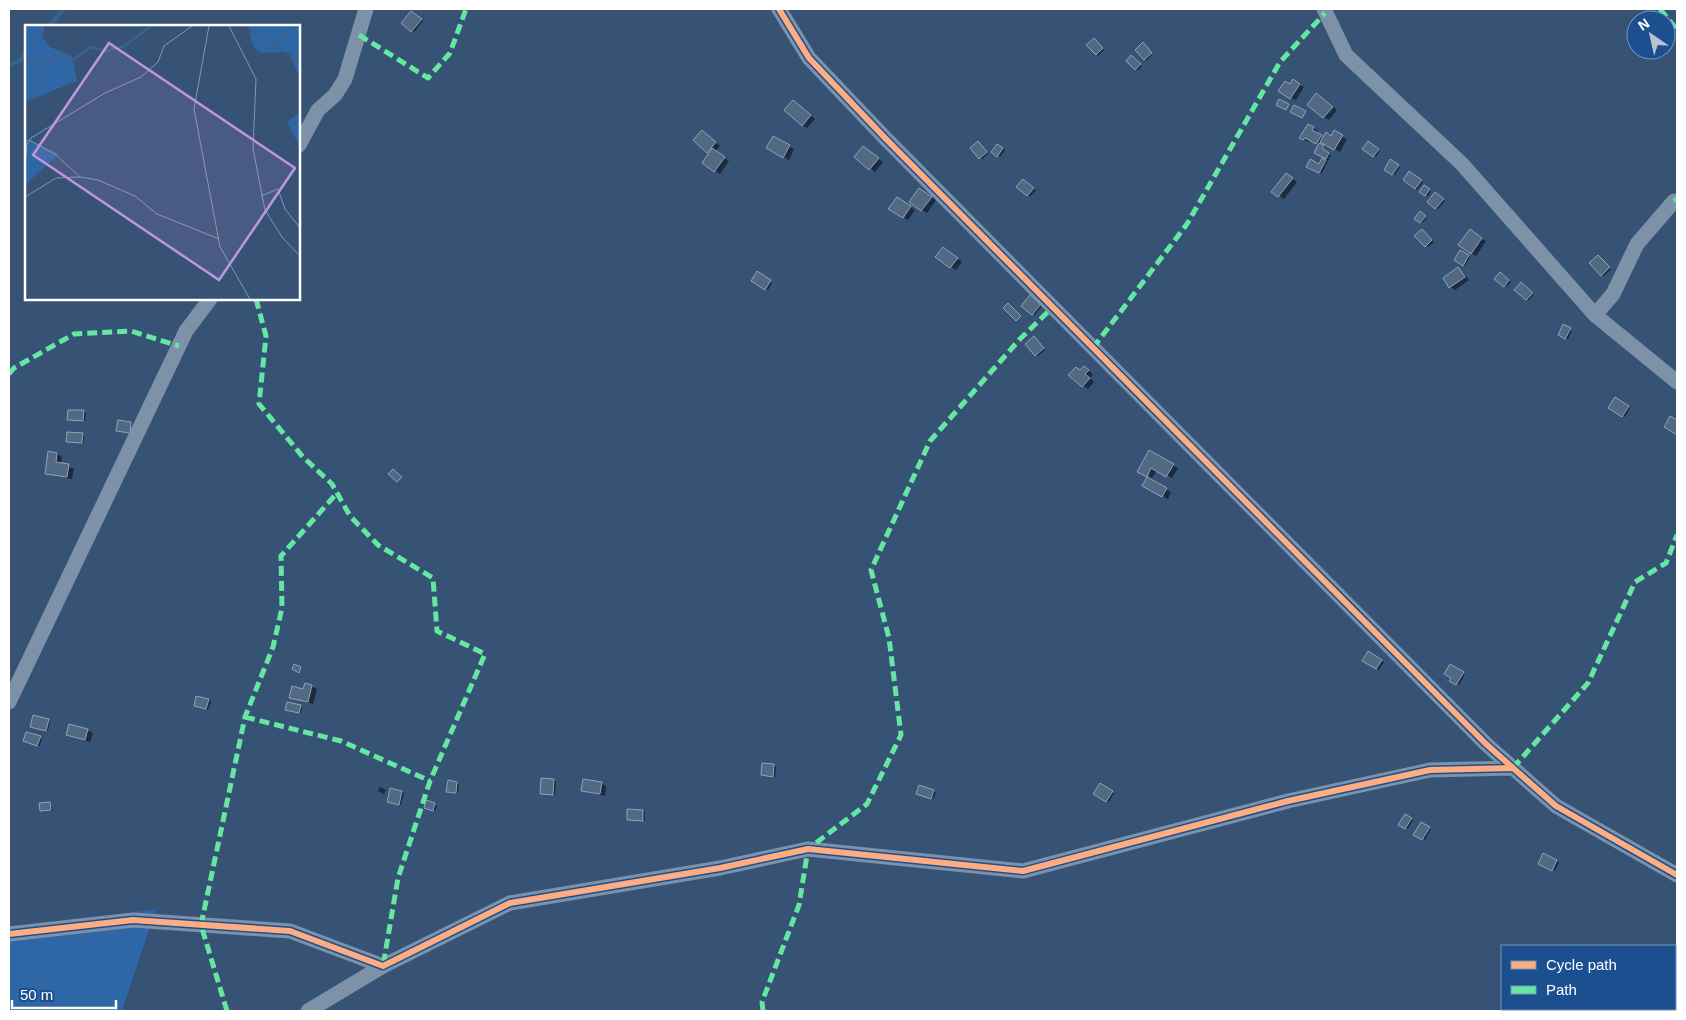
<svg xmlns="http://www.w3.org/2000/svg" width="1686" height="1020" font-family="Arial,sans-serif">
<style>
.green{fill:#2f66a5}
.shadow{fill:#0007}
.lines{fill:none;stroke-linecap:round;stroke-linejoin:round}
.stream{stroke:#3b618d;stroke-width:4.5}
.building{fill:#526984;stroke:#92a2b6}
.minor{stroke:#7d92a8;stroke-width:15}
.quiet{stroke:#66e7a1;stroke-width:5;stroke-dasharray:10 5;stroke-linecap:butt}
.cycleway-casing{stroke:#1b4f8f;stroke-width:9}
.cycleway{stroke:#ffac80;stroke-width:6}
.inset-river{fill:none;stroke:#3b618d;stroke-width:2.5}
.inset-road{fill:none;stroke:#8697ac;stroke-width:1}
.view{fill:#bd96df;fill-opacity:0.15;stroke:#bd96df;stroke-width:2.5}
.inset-edge{fill:none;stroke:#fff;stroke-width:2.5}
</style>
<rect width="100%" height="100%" fill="#365274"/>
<path class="green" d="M156,909L122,1011H9V931Z"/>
<path class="shadow" d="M414,14L423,21L414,32L412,31Z
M1096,41L1104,50L1098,56L1096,54Z
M1144,44L1153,54L1147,60L1145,59Z
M1134,57L1142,66L1138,70L1136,69Z
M1293,81L1304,87L1296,100L1291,98L1290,85Z
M1322,98L1337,110L1329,120L1324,117Z
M793,101L815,119L807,128L802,125Z
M1309,125L1318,131L1316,134L1324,138L1331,137L1334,132L1347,139L1340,152L1324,143L1323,150L1331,155L1322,173L1308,166L1319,165L1324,157L1320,145L1311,140L1309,142L1301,138Z
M702,131L720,146L715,152L729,161L720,174L703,162L710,153L708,152Z
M773,137L794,149L789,160L767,148Z
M978,143L988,154L982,159L980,158Z
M1368,143L1380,151L1376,157L1364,149Z
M998,145L1005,150L1000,157L993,152Z
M868,150L883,162L875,172L855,157Z
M1391,161L1400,167L1395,175L1385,169Z
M1410,173L1423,182L1417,190L1404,180Z
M1291,177L1297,182L1284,199L1273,191Z
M1025,182L1036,190L1030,197L1018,187Z
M1424,187L1431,191L1428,196L1420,192Z
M925,192L936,200L927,213L922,210Z
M1437,194L1445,201L1438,209L1428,202Z
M902,201L915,210L908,220L903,217Z
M1421,213L1427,218L1422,223L1416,219Z
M1424,232L1434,242L1428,247L1426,246Z
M1475,234L1486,241L1476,256L1471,253Z
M948,252L962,262L956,270L937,257Z
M1461,252L1470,257L1465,266L1456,260Z
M1600,257L1611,269L1604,276L1602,275Z
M1458,269L1469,280L1455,290L1450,287Z
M757,273L772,283L768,290L753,280Z
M1502,275L1511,282L1506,287L1504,286Z
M1523,285L1534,294L1529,300L1527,299Z
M1032,298L1042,306L1035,315L1033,314Z
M1564,326L1572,331L1568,339L1559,334Z
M1036,339L1045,350L1038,356L1036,355Z
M1084,367L1093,374L1090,378L1094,382L1088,389L1070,375Z
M1615,399L1630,408L1625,417L1610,408Z
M83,412L86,413L85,421L68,419Z
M82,434L84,435V443L67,441Z
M1149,452L1178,468L1172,478L1157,470L1152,478L1139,471Z
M57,454L62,457L61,464L74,469L72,479L46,473Z
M1147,479L1171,492L1168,499L1144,486Z
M1368,653L1384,662L1379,670L1364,661Z
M1450,666L1465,674L1459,685L1451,680L1453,677Z
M305,684L317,689L313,704L291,697L304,690Z
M209,700L211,701L208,710L197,706Z
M300,706L302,707L301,713L287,710Z
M48,720L50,721L48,731L31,727Z
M87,730L93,733L90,742L68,735Z
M40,737L42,738L40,746L27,742Z
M764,764L776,767L775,777L762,775Z
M542,779L556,781L555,795L541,793Z
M449,782L459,784L458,793L450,792Z
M601,783L606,786L605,796L583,791Z
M1100,785L1114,793L1109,802L1095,794Z
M380,787L386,790L384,794L378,791Z
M934,791L936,792L933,799L919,795Z
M402,792L404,793L401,805L390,803Z
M427,802L437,806L435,811L427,809Z
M50,803L53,811H41L40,804Z
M643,811L645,812V821L628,819Z
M1405,815L1413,820L1408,829L1400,824Z
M1421,824L1431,829L1425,840L1415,834Z
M1544,855L1559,862L1555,871L1540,863Z"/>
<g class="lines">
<path class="stream" d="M49,26L64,9
M9,65L19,61L26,52"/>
</g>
<path class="building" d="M411,11L422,19L411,32L401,23Z
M1094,38L1103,48L1096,55L1086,45Z
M1143,42L1152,53L1144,60L1135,50Z
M1131,55L1141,64L1135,70L1126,61Z
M1293,79L1300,84L1290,99L1278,91L1285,81L1290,84Z
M1316,93L1333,107L1323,118L1307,105Z
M1279,99L1289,104L1286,110L1276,105Z
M793,100L811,115L802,126L784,110Z
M1294,105L1306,111L1302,118L1290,112Z
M1308,124L1314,127L1312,130L1322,135L1316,144L1305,138L1303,140L1299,138Z
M702,130L716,142L707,153L693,140Z
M1334,130L1343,135L1334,150L1320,142L1326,132L1331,136Z
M773,136L790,145L783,158L766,148Z
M978,141L987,152L979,159L970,148Z
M1368,141L1379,149L1373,157L1362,149Z
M1319,143L1324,145L1322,148L1329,153L1326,159L1314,153Z
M997,144L1003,148L997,157L991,152Z
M863,146L879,158L869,170L854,157Z
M712,148L725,157L714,172L702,163Z
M1322,158L1326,160L1319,173L1306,167L1310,159L1319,164Z
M1390,159L1399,165L1392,175L1384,170Z
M1409,171L1422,180L1415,189L1403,180Z
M1286,173L1293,178L1278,197L1271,192Z
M1023,179L1034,188L1027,196L1016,187Z
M1424,185L1430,189L1425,196L1419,192Z
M919,188L932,197L921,211L909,202Z
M1435,192L1444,199L1435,209L1427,202Z
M897,197L911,206L903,218L888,209Z
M1420,211L1426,216L1420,223L1414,219Z
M1422,229L1432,240L1425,247L1414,236Z
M1470,229L1482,238L1471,254L1458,245Z
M943,247L958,258L950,268L935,257Z
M1460,250L1469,255L1463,266L1454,260Z
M1598,255L1610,267L1601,276L1589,263Z
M1458,267L1465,277L1449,288L1443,278Z
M757,271L771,280L765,290L751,281Z
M1500,272L1509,280L1504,287L1494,279Z
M1521,282L1533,293L1526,300L1514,290Z
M1030,295L1041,304L1032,315L1021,306Z
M1008,303L1021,316L1016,321L1003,308Z
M1563,324L1571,328L1565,339L1558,335Z
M1034,336L1044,348L1035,356L1025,344Z
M1084,366L1089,370L1085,374L1090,378L1082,387L1068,375L1076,367L1080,370Z
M1615,397L1629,406L1622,417L1608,408Z
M68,410H84L83,421L67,420Z
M1670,416L1677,420V435L1664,427Z
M118,420L131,422L130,433L116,431Z
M67,432L83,433L82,443L66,442Z
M1149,450L1174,464L1166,477L1151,468L1147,477L1137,472Z
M48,451L57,453L56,462L69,464L67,477L45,474Z
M393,469L402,477L397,482L388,474Z
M1147,477L1167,488L1162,497L1142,486Z
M1368,651L1382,660L1376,669L1362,661Z
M294,664L301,667L299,673L292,669Z
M1450,664L1464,672L1456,685L1449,681L1451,678L1444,674Z
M305,683L312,685L308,702L289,698L292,686L303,689Z
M196,696L209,699L206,709L194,706Z
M287,702L301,705L299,713L285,710Z
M33,715L49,719L46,731L30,727Z
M69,724L88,729L85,740L66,735Z
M26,732L41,736L37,746L23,741Z
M762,763L774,764L773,777L761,775Z
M541,778L554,779L553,795L540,794Z
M583,779L602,782L600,794L581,791Z
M448,780L457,782L456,793L446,792Z
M1100,783L1113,791L1106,802L1093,794Z
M919,785L934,790L931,799L916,794Z
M390,788L402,791L399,805L387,802Z
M426,800L435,803L433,811L424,808Z
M50,802L51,810L40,811L39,803Z
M627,809L643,810V821L627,820Z
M1405,814L1412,818L1405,829L1398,825Z
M1421,822L1430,827L1422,840L1413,835Z
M1543,853L1557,860L1552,871L1538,864Z"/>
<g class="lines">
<path class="minor" d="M779,9L809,58L886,139L1486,744L1556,806L1677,875
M1324,9L1346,55L1462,164L1595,315L1677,382
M299,145L318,110L335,95L345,79L366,9
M1595,315L1613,294L1637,244L1674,201L1677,202
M9,702L186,331L210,299
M9,934L133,920L290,931L383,966L510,903L720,868L808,849L1023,871L1288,801L1430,770L1513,768
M308,1011L383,966"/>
<path class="quiet" d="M1660,9L1677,30
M359,35L428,78L450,53L466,9
M1674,201L1677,199
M256,299L266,336L259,404L303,457L332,484L350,516L378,545L433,578L437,631L485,654L430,781L398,878L383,966
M1093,348L1187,224L1280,62L1325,13
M9,374L14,368L74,334L131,331L179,346
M245,717L341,741L430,781
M1513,768L1588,683L1635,582L1666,563L1677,535
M227,1011L201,925L245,717L273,647L282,608L281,556L337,493
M763,1011L762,1002L799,905L808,849L867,804L901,735L889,638L871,570L930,441L1020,339L1053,307"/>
<g class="cycleway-casing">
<path id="cycleway" d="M779,9L809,58L886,139L1486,744L1556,806L1677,875
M9,934L133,920L290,931L383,966L510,903L720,868L808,849L1023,871L1288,801L1430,770L1513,768"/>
</g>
<use href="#cycleway" class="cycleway"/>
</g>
<g transform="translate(25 25)">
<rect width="275" height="275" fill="#365274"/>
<path d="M0,1H20L17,11L25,22L47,31L52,56L0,77ZM223,1H275V52L263,27L236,28L228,21ZM275,87V133L273,118L262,97ZM0,113L34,129L0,160Z" fill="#2f66a5"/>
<path class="inset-river" d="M224,1L231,11L271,32L275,39M250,23L268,1M0,35L11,40L22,38L29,31L48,35L65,22L82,26L99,21L126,1"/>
<path class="inset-road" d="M184,1L169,84L195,222L225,274M204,1L231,54L228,124L240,185L257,212L275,231M4,115L30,129L55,152L73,155L110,171L132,189L194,214M0,139L2,118L6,113L80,68L116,52L133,37L139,21L167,1M236,171L253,164L260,184L275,203M0,172L31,153L55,152"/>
<path class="view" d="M84,18L270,143L194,255L8,130Z"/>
<rect width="275" height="275" class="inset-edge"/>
</g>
<rect width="1686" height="1020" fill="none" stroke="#ffffff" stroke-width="20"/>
<rect x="1501" y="945" width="175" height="65" fill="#1b4f8f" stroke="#7695bc"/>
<rect x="1511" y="961" width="25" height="8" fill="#ffac80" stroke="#7695bc"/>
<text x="1546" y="970" font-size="15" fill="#ffffff">Cycle path</text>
<rect x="1511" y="986" width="25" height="8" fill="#66e7a1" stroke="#7695bc"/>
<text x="1546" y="995" font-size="15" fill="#ffffff">Path</text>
<g transform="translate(1651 35) rotate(326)"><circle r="24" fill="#1b4f8f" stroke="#7695bc"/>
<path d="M0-4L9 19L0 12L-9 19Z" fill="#b9c2ce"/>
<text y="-8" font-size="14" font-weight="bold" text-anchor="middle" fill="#ffffff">N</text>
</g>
<path d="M12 1000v8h104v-8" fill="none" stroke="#ffffff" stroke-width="2.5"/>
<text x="20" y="1000" font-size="15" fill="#ffffff" stroke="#1b4f8f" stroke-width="4" paint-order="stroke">50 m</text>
</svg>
